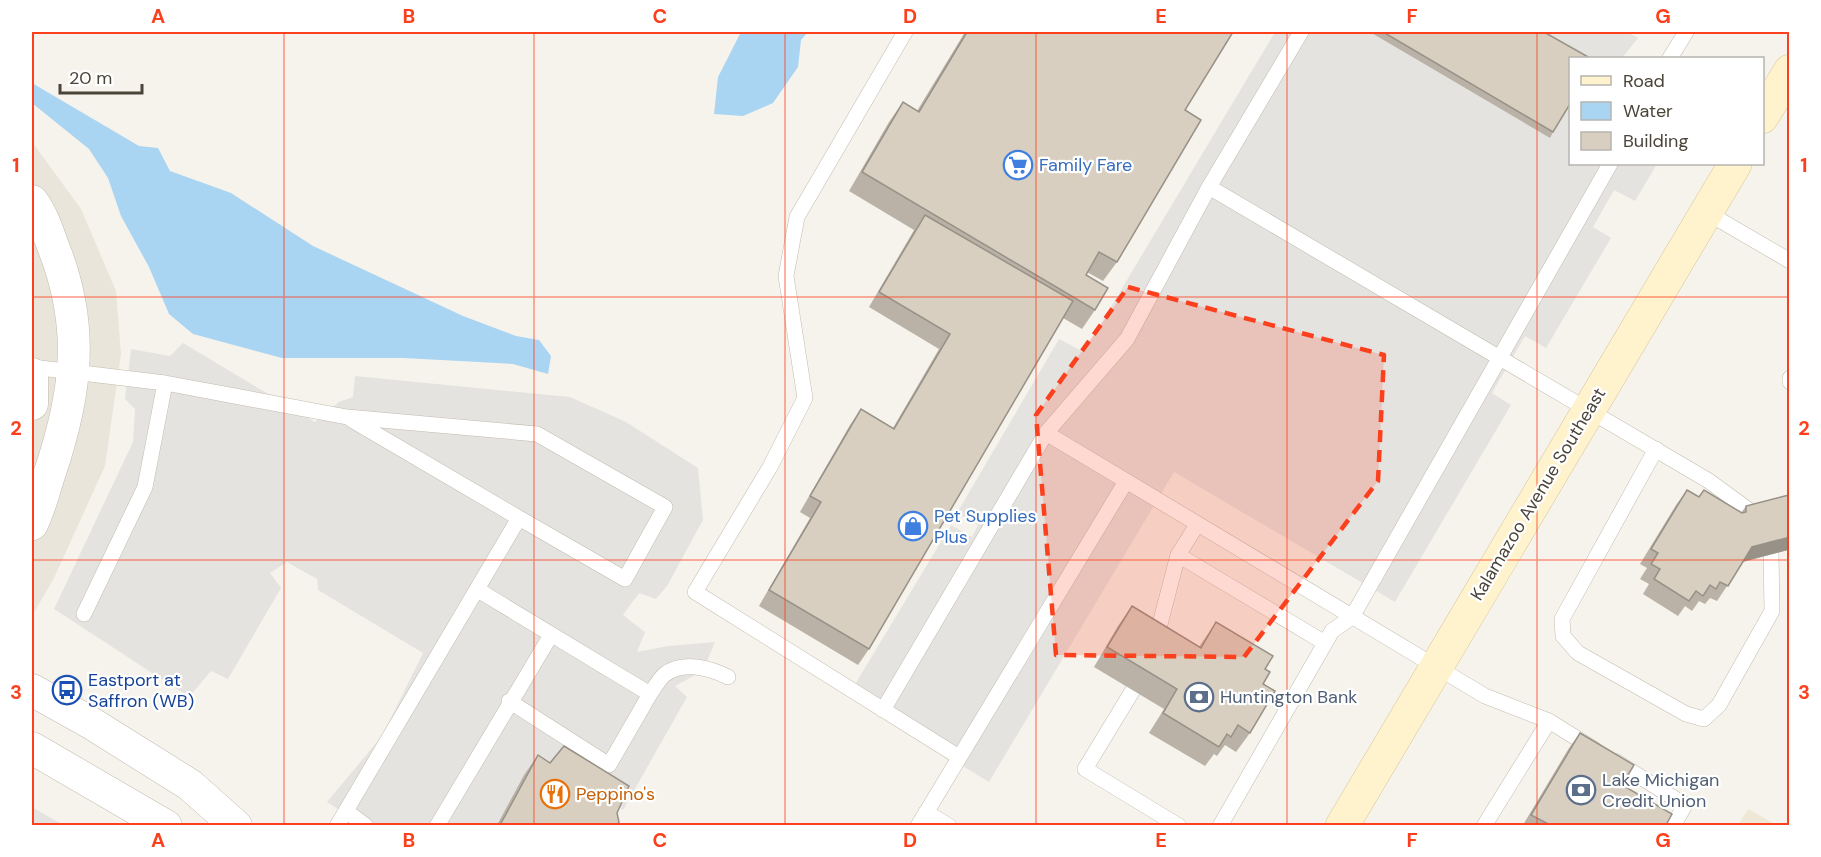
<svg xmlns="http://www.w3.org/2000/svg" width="1821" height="857" font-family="'DM Sans',sans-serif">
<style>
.residential{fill:#eae5da}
.education{fill:#efe8d6}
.parking{fill:#e5e3e0}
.water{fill:#a9d4f2}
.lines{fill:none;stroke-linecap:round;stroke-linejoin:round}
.service-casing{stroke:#c2bbae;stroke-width:16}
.minor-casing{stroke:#c2bbae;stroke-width:33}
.secondary-casing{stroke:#d6c79b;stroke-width:34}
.service{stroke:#fff;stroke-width:15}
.minor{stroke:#fff;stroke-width:32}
.secondary{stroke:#fff3cd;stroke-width:33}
.wall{fill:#bab2a6}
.shaded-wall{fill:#979187}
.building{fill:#d8cfc1;stroke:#979187;stroke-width:1.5}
.marked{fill:#fc3f1d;fill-opacity:0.2;stroke:#fc3f1d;stroke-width:4.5;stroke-dasharray:12 8;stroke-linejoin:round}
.grid{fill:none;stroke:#fc3f1d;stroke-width:1.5;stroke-opacity:0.55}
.labels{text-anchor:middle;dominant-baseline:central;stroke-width:4.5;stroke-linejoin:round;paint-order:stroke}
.shop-label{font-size:18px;fill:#366cbe;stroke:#fff;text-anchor:start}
.street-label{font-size:18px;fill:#4b4439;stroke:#fff}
.transit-label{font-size:18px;fill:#164399;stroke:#fff;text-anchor:start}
.service-label{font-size:18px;fill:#4e5e75;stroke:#fff;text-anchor:start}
.food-label{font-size:18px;fill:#c56008;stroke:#fff;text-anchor:start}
.neatline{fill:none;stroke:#fc3f1d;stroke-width:2}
.grid-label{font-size:20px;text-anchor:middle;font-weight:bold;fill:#fc3f1d}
</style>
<rect width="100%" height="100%" fill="#f6f3ec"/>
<path class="residential" d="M32,142L81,209L116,291L121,354L105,466L54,578L32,616Z"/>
<path class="education" d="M1748,809L1777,825H1738Z"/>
<path class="parking" d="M1275,32H1627L1638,38L1622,58H1570V164H1657L1635,201L1614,190L1593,227L1611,238L1546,348L1525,336L1492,393L1511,405L1395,602L1174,472L989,782L848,696L951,525L972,537L978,525L957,513L1059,339L1084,352Z
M183,343L315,422L339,402L353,397L355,376L570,397L626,422L698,468L703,520L667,586L656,599L639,593L623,615L645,632L637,652L668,646L715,642L703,671L675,686L687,697L623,810L551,765L497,825H363L327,802L382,736L423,653L318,590L317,579L287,562L270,573L281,588L228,679L211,671L189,697L54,609L133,442L135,409L125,399L131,349L170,356Z
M32,807L63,825H32Z"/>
<path class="water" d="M741,32H808L801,40L798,67L773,103L743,116L714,114L718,77Z
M32,83L139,146L158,148L170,171L231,193L313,246L463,316L516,336L539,340L551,356L548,374L513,364L478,362L404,358H282L193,334L169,314L149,267L121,216L108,178L89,149L32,103Z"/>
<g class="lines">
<g class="service-casing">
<path id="service" d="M905,32L797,217L786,276L805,398L770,467L695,592L959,757
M1670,58L1686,32
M1209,187L1709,481L1757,516
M1706,212L1790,261
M32,367L165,383L347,417L537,434L665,507L625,579L519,518L337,826
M1790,378V382
M352,420L519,518
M1046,433L1485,696L1549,721L1594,749
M1656,449L1562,619L1563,636L1578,653L1686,714L1704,719L1719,705L1772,611L1771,554
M1178,555L1325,643
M478,590L650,694C654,688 659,680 664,675C682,660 710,668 728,677
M84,614L145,487L165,383
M1155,643L1178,555L1197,525
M1133,690L1085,769L1179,826
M509,701L609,765L650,694
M883,710L1046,433L1127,339L1209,187L1301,32
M1615,761L1685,805L1673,826
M346,811L366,826
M926,812L949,826
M437,826L551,635
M918,826L1125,483
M1220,826L1332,631L1352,617L1610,164
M1484,826L1549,721"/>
</g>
<g class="minor-casing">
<path id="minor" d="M32,201C42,214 47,230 53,246C85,326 77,392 50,472C44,490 40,508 32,524
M32,374V404
M32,690L91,723L190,785L236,826
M32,748L166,826"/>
</g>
<g class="secondary-casing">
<path id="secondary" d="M1762,117L1790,71
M1342,826L1735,164"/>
</g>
<use href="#service" class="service"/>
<use href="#minor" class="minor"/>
<use href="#secondary" class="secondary"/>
</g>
<path class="wall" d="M965,32H1233L1185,110L1117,262L1103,281L1087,272L1086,275L1095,310L1082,329L1063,318L869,649L858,665L759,606L810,518L800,512L850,425L861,409L893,428L939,349L869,307L914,230L849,191L889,122L903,102L917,111Z
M1370,32H1544L1553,132L1550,138Z
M1687,490L1699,497L1704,490L1741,513L1746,506L1789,495L1790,547L1788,550L1743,562L1717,601L1710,598L1705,604L1699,601L1692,611L1685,606L1678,616L1643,594L1649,584L1640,579L1647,568L1640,564L1676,505Z
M1132,606L1199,647L1216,622L1265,669L1263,684L1250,733L1236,752L1225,745L1217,756L1214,754L1205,766L1149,733L1164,709L1094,667L1118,626Z
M1580,733L1622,785L1666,825H1523L1569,748Z
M538,755L617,813V825H497L524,775Z"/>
<path class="shaded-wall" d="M1790,537V547L1788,550L1741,562L1752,547Z"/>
<path class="building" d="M967,32H1233L1185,110L1201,120L1117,262L1099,252L1086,275L1108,288L1095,310L862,172L903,102L919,112Z
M1383,32H1544L1590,58H1570V104L1553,132Z
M925,215L1073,301L869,649L769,590L821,502L810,496L861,409L894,429L950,334L879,292Z
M1687,490L1699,497L1704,490L1742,513L1746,512V506L1789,495L1790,537L1752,547L1728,586L1720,582L1716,589L1710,585L1703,596L1696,591L1689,601L1654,579L1660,569L1651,564L1658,553L1651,549Z
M1132,606L1201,648L1216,622L1273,656L1265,669L1270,672L1263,684L1275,691L1250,733L1238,725L1231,737L1227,734L1219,747L1163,713L1177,689L1107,647Z
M1580,733L1634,765L1622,785L1672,814L1666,825H1550L1531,815Z
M564,746L629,786L617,813L619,822L617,825H500L538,755L550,763Z"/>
<path class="marked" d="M1128,287L1384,355L1378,481L1244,657L1056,655L1036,415Z"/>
<path class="grid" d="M284,32V826M534,32V826M785,32V826M1036,32V826M1287,32V826M1537,32V826M32,297H1790M32,560H1790"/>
<defs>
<g id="supermarket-ring" transform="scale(1.5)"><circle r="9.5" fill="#fff" stroke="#3f7fe0" stroke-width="1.5"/><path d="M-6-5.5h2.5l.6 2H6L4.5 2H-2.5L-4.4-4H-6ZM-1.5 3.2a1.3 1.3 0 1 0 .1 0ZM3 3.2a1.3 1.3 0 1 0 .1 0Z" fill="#3f7fe0"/></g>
<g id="shop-ring" transform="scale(1.5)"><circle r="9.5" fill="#fff" stroke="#3f7fe0" stroke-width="1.5"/><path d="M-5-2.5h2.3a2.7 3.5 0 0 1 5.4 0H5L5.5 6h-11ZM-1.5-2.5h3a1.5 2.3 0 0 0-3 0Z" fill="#3f7fe0"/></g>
<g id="bus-ring" transform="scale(1.5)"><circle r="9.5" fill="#fff" stroke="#1a4fb4" stroke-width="1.5"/><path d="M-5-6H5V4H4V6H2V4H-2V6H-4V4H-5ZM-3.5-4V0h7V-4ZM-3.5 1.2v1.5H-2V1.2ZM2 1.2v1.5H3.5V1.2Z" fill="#1a4fb4"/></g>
<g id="bank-ring" transform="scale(1.5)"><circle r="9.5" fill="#fff" stroke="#5c6f8a" stroke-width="1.5"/><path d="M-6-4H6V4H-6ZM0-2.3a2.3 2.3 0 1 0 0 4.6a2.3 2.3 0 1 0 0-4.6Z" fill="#5c6f8a"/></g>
<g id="restaurant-ring" transform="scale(1.5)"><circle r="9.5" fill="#fff" stroke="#e8710a" stroke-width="1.5"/><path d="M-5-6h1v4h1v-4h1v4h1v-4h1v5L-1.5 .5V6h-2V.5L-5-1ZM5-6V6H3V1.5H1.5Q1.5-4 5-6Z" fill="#e8710a"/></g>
</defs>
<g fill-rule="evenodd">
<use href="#supermarket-ring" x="1018" y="165"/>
<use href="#shop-ring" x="913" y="526"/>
<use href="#bus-ring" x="67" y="690"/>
<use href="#bank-ring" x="1199" y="697"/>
<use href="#bank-ring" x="1581" y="790"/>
<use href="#restaurant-ring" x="555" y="794"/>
</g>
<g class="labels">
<g class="shop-label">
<text x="1039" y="165">Family Fare</text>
<text x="934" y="516">Pet Supplies<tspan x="934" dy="21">Plus</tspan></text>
</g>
<g class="street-label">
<text transform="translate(1538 494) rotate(-59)">Kalamazoo Avenue Southeast</text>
</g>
<g class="transit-label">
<text x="88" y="680">Eastport at<tspan x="88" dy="21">Saffron (WB)</tspan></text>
</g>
<g class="service-label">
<text x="1220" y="697">Huntington Bank</text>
<text x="1602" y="780">Lake Michigan<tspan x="1602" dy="21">Credit Union</tspan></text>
</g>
<g class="food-label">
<text x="576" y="794">Peppino's</text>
</g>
</g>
<rect width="1821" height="857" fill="none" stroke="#ffffff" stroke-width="66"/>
<rect x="1569" y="57" width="195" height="108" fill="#ffffff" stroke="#b7b4b0" stroke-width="1.5"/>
<rect x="1581" y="76" width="30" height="9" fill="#fff3cd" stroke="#b7b4b0" stroke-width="1.5"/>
<text x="1623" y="87" font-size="18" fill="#4b4439">Road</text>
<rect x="1581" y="102" width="30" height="18" fill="#a9d4f2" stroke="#b7b4b0" stroke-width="1.5"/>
<text x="1623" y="117" font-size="18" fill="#4b4439">Water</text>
<rect x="1581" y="132" width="30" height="18" fill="#d8cfc1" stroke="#b7b4b0" stroke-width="1.5"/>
<text x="1623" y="147" font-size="18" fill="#4b4439">Building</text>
<path d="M60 84v9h82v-9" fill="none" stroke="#4b4439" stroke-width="3"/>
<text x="69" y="84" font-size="18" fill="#4b4439" stroke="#ffffff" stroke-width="4.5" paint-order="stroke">20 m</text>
<rect x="33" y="33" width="1755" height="791" class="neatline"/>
<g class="grid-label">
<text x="158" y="23">A</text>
<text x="409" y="23">B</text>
<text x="660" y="23">C</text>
<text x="910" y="23">D</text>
<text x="1161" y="23">E</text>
<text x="1412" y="23">F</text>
<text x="1663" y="23">G</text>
<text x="16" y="172">1</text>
<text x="1804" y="172">1</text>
<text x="16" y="435">2</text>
<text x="1804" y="435">2</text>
<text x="16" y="699">3</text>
<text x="1804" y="699">3</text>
<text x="158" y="847">A</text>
<text x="409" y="847">B</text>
<text x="660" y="847">C</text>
<text x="910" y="847">D</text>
<text x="1161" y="847">E</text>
<text x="1412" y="847">F</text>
<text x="1663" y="847">G</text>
</g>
</svg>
